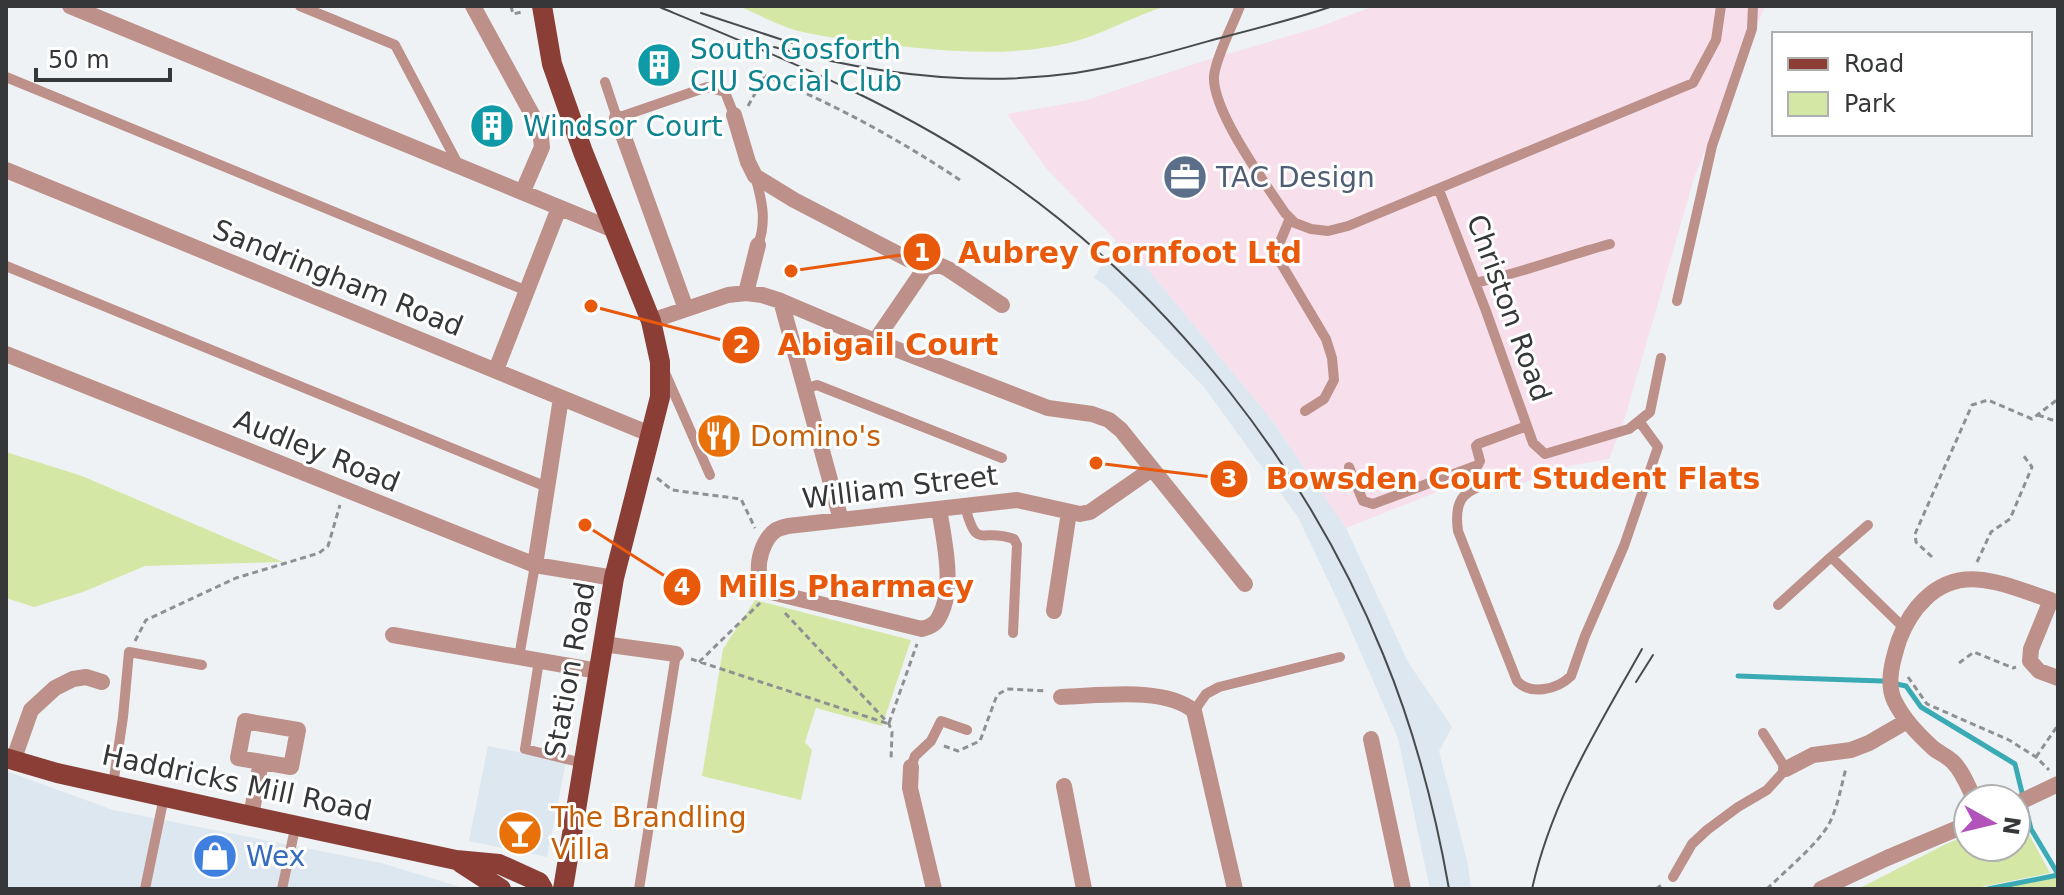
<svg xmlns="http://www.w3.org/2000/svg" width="2064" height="895" font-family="'DejaVu Sans',sans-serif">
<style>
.built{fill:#dce7ef}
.industrial{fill:#f7e0ec}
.green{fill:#d4e7a5}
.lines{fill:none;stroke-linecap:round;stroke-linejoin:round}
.stream{stroke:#3aabb4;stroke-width:5}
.path{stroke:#8e9193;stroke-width:3;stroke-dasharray:6 4;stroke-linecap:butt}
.lane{stroke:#bd908a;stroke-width:10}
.street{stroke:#bd908a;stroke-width:16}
.primary{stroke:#8a3e36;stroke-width:20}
.tram{stroke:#484b4c;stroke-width:2}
.labels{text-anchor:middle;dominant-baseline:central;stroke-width:6;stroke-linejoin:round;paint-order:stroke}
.culture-label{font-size:28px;fill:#0d838f;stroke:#fff;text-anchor:start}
.service-label{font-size:28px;fill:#4e5e75;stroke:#fff;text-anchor:start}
.street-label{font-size:28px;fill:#353738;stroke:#fff}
.food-label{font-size:28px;fill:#c56008;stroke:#fff;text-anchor:start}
.shop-label{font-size:28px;fill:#366cbe;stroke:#fff;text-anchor:start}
.leader{fill:none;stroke:#e8590c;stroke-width:3}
.callout-dot{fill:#e8590c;stroke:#fff;stroke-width:3}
.mark-label{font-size:24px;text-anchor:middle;font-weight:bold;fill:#fff}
.callout-label{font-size:30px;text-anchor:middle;font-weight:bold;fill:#e8590c;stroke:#fff;stroke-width:6;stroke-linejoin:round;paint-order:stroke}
</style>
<rect width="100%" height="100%" fill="#eef2f5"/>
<path class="built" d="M1116,241L1146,267L1272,420L1346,528L1408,662L1452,727L1439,751L1468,865L1471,889H1430L1398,738L1344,614L1298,517L1204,387L1106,286L1094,278Z
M488,746L566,762L547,857L469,841Z
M6,771L113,810L381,863L467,889H6Z"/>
<path class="industrial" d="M1374,6H1765L1695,175L1624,421L1609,459L1568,466L1507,489L1498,468L1346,528L1272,420L1146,267L1116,241L1046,168L1007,114L1087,100L1197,63L1316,28Z"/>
<path class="green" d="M739,6H1166C1133,16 1102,35 1069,43C1005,58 938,51 874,43C848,39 821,37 795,30C776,24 757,14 739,6Z
M6,452L82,476L283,562L145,566L83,592L34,607L6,598Z
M755,600L911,640L882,726L816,708L805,742L812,750L801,800L702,776L723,649Z
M2018,814L2050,873L1971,889H1858L1946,844L1968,835V847H2016V815Z
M2058,875V889H1988Z"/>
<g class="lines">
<path class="stream" d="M1738,676L1882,681L1906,686L1921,707L2015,764L2031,829L2058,874
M1988,889L2058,875"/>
<path class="path" d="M511,6L513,14L522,12
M748,106L765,76C835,104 898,139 960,180
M2038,415L2058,422
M657,478L672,490L741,499L755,528
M1932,557L1916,542L1915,534L1972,405L1988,400L2032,419L2058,399
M1977,562L1991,532L2010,519L2032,467L2023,455
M785,613L889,724L892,732L891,760
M135,641L146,620L236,578L319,553L328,546L340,505
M691,659L889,724
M699,662L760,603
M1959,663L1974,652L2013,668L2016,667
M1908,677L1927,704L2009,740L2036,757L2049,770
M889,723L917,644
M944,746L958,751L980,741L997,695L1007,689L1047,691
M2036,757L2058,725
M1656,889L1663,884
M1767,889C1785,871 1817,845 1829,824C1838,806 1841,787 1846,768"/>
<path class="lane" d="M300,6L395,45L458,164
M1240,6C1233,25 1216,57 1214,76C1212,111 1265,183 1285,213L1295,223L1311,229L1328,231L1348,226L1693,83L1716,40L1721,6
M6,77L527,291
M605,82L617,118L707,87L725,92L734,115
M755,176C762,200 767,221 758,245
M1439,190L1486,311L1533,443L1545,454L1629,429L1650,412L1661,358
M1290,218L1280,242L1279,260L1326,339L1332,358L1334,380L1324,399L1305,411
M6,266L547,487
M1475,283C1521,273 1565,256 1610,244
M1677,301L1712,146L1752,29L1753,6
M666,375L710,475
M805,389L817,385L1002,458
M1349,467L1363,501L1373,504L1478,465L1480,461L1476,446L1478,444L1527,426
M1497,480C1466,491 1453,495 1458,531L1517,681C1531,696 1558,689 1571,676L1585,636L1624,546L1658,447L1639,421
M965,506C977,552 980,527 1014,539L1017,545L1013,633
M1831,557L1868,525
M1778,605L1831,557L1904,628
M519,657L535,565
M539,661L525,749L583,763
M1194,711L1206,694L1219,687L1340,657
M911,767L915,756L931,741L941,721L967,730
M113,785L123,717L129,652L202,665
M1673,877L1692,844L1707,830L1738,807L1767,790L1786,769L1763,733
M145,889L164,797
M282,889L296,824
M639,889L676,654"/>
<path class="street" d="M70,6L614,230
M473,6L540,129L542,147L523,191
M734,115L748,162L755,176L794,200L925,268L939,265L948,269L1002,305
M617,118L686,309
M6,170L650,434
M746,293L758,245
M781,301L841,520
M651,321L728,295L746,293L762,295L781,301L875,341L1048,408L1092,414L1109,420L1121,430L1245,584
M875,341L925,268
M6,354L535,565L614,578
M496,370L559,208
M939,509C944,540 956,590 938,619C935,625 928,627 922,629L771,592C750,582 759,541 776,530C780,528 784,527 788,526L1017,500L1080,514L1090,512L1152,469
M535,565L561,398
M1054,611L1069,512
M393,635L598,671
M603,644L676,654
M1061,697C1099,696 1164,686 1194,711L1235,889
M245,721L298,730L291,767L238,758Z
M1371,739L1403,889
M13,761L31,710L55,688L73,679L86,677L102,682
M911,767L910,788L934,889
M1786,769L1813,755L1851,750L1869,743L1907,721
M1064,786L1084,889
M1974,799C1968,786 1963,772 1953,762C1947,756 1939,753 1933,748C1918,734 1903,719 1894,700C1886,682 1893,659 1899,640C1905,624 1912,611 1925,599C1963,562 2007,586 2051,600L2031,649L2030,661L2039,671L2058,678
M2016,804L2058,784
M251,816L261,762
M1821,889L1887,858L1968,824"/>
<path class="primary" d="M542,6L552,64L583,152L651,321L660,362V397L614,578L563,889
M6,758L57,773L251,816L456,860L499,864L539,882L543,889
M461,863L501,889"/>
<path class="tram" d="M657,6C778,56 903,106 1010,182C1173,297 1308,469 1383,654C1414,729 1435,809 1449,889
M701,13L792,43
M774,47C871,74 974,87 1075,73C1122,66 1170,52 1216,39C1255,29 1295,19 1333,6
M1636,682L1653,655
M1532,889C1552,799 1598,728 1642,649"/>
</g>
<defs>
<g id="building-disc" transform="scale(2.3)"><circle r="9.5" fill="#0f9aa8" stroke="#fff"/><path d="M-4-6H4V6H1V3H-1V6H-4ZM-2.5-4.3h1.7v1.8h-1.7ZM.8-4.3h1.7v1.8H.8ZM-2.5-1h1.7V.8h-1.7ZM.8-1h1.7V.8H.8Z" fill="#fff"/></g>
<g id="office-disc" transform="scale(2.3)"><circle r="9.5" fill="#5c6f8a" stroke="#fff"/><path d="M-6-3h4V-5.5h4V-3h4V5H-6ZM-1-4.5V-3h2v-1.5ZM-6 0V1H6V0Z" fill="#fff"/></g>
<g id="restaurant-disc" transform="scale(2.3)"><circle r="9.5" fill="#e8710a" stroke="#fff"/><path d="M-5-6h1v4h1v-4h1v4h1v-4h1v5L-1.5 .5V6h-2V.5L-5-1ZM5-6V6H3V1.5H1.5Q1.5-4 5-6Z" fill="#fff"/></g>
<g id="bar-disc" transform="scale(2.3)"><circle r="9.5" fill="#e8710a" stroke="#fff"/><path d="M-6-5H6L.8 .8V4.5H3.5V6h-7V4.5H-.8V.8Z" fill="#fff"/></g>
<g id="shop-disc" transform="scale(2.3)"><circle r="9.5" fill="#3f7fe0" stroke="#fff"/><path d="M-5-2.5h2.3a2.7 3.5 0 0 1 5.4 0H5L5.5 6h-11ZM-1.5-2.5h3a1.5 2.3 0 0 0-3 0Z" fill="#fff"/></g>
</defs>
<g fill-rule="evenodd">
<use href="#building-disc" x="659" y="65"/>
<use href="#building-disc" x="492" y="126"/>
<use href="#office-disc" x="1185" y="177"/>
<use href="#restaurant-disc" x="719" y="436"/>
<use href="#bar-disc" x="520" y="833"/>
<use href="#shop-disc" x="215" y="856"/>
</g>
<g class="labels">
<g class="culture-label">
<text x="690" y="49">South Gosforth<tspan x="690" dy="32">CIU Social Club</tspan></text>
<text x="523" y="126">Windsor Court</text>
</g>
<g class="service-label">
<text x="1216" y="177">TAC Design</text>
</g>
<g class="street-label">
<text transform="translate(338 278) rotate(22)">Sandringham Road</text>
<text transform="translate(1509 308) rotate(70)">Christon Road</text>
<text transform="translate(317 451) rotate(22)">Audley Road</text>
<text transform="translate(900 487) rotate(-7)">William Street</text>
<text transform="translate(570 670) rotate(-80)">Station Road</text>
<text transform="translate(237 783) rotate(12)">Haddricks Mill Road</text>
</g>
<g class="food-label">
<text x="750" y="436">Domino's</text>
<text x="551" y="817">The Brandling<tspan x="551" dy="32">Villa</tspan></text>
</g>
<g class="shop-label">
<text x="246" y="856">Wex</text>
</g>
</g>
<path class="leader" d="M791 271L922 252M591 306L741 345M1096 463L1229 479M585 525L682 587"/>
<g class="callout-dot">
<circle cx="791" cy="271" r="8"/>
<circle cx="591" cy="306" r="8"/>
<circle cx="1096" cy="463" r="8"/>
<circle cx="585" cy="525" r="8"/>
<circle cx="922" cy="252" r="20"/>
<circle cx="741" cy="345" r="20"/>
<circle cx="1229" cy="479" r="20"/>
<circle cx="682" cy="587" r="20"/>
</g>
<g class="mark-label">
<text x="922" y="261">1</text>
<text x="741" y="353">2</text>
<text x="1229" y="487">3</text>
<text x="682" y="595">4</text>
</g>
<g class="callout-label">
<text x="1130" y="263">Aubrey Cornfoot Ltd</text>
<text x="888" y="355">Abigail Court</text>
<text x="1513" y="489">Bowsden Court Student Flats</text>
<text x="846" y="597">Mills Pharmacy</text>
</g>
<rect width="2064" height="895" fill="none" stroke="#353738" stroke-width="16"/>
<rect x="1772" y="32" width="260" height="104" fill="#ffffff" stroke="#aeafaf" stroke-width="2"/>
<rect x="1788" y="58" width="40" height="12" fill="#8a3e36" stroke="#aeafaf" stroke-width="2"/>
<text x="1844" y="72" font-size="24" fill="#353738">Road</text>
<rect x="1788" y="92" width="40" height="24" fill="#d4e7a5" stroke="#aeafaf" stroke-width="2"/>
<text x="1844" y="112" font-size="24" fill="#353738">Park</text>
<g transform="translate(1992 823) rotate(98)"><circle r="38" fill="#ffffff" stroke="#aeafaf" stroke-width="2"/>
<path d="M0-6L14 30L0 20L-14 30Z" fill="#b253bc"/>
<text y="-12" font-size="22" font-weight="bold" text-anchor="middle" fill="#353738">N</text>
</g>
<path d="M36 68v12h134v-12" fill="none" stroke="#353738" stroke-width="4"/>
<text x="48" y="68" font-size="24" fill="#353738" stroke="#ffffff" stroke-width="6" paint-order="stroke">50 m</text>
</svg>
